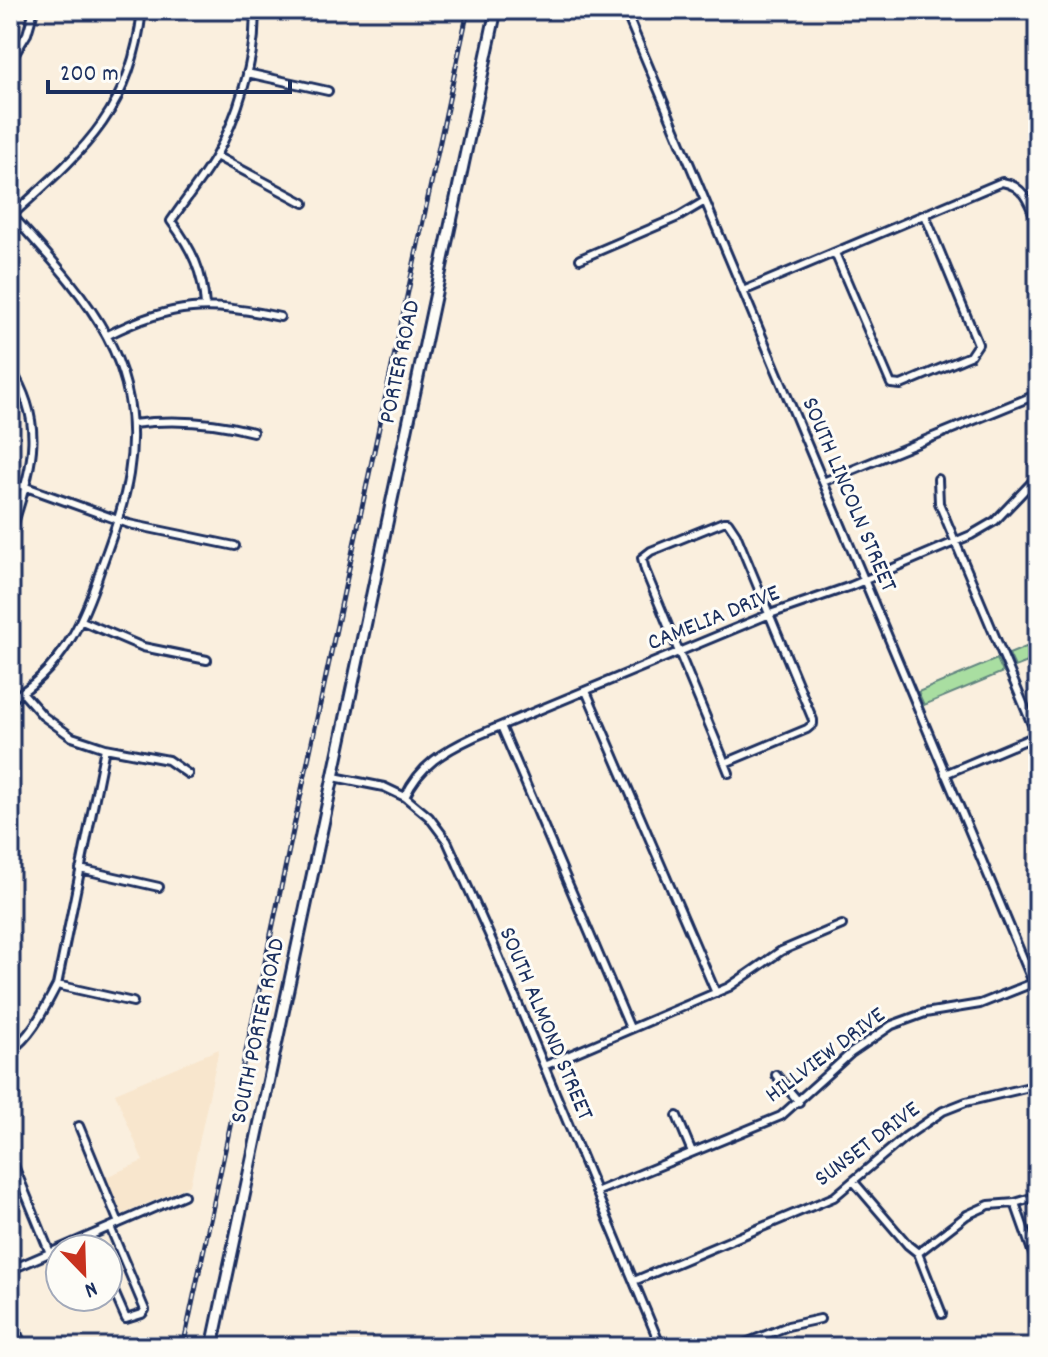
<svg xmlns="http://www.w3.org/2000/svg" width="1048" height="1357" font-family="Dekko,sans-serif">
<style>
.built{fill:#f8e6cd}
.green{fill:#a9dea1;stroke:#628680;stroke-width:2}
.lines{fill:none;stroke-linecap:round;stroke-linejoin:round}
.street-casing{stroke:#1b2f5e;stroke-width:12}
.secondary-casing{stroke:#1b2f5e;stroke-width:15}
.street{stroke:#fdfcf7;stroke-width:6}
.secondary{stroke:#fdfcf7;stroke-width:9}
.rail-casing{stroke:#1b2f5e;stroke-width:5}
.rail{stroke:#fdfcf7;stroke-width:2;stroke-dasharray:6;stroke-linecap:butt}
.labels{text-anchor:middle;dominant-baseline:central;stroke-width:6;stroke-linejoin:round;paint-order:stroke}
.street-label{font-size:24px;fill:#1b2f5e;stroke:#fdfcf7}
</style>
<rect width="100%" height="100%" fill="#faefde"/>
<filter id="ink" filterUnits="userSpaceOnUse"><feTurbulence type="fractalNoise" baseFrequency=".0125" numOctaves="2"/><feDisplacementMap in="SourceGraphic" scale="16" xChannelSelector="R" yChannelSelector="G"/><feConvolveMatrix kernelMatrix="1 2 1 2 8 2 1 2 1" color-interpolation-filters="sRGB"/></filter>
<g filter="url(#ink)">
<path class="built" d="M219,1049L190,1185L121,1215L106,1177L143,1161L115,1093Z"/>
<path class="green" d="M1038,642V658L1015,667L1009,654Z
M997,659L1003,672L924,705L918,692Z"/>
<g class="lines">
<g class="street-casing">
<path id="street" d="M625,10L1038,994
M10,62L27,34L34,10
M247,73L328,91
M216,156L304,203
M10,213C81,292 148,358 129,474C124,506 112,537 101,568C83,623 62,669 10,700
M11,216C83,151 131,112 142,10
M835,253L891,384L901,385L970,356L978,344L925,215
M580,259L678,217L705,201
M743,291L1002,182C1026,186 1030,206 1038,226
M205,306C203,272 192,249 171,221C185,200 201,181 214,159C236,121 258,55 254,10
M108,335C173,302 209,302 280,317
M10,368C50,430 28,474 10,537
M132,424C174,419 212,421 253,432
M938,479L939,503L1038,739
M823,482L1038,394
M10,485L26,487L129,524L235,546
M82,621L143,647L207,660
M586,691L716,993
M22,692L43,716L72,737L105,748L168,760L188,774
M501,726L630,1028
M725,763L807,729L813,724V720L736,534L728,522H723L651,551L642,558L645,570L725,763L729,773
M945,774L1038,735
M334,777L384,787L405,797L429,817L447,841L492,941L661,1347
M405,797C420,765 444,751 474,737L770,614L851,586L971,535L995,521L1038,476
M80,869L159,887
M57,985L133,1002
M10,1051C33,1035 44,1009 57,985L105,748
M544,1066L729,987L781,951L842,925
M776,1075L799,1102
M677,1116L692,1152
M79,1126L119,1223
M10,1156L50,1253
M854,1182L908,1245L918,1253L942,1314
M596,1192L781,1116L851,1053L892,1025L925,1013L980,1004L1038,981
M1015,1203L1038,1268
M91,1235L96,1249
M918,1253L967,1215L989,1205L1015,1203L1038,1196
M10,1270L184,1195
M108,1278L126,1319L142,1314L145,1310L110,1227
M634,1281L834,1197L905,1137L943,1111L966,1102L1038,1085
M10,1316L23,1347
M736,1347L788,1326L820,1319"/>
</g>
<g class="secondary-casing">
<path id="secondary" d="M212,1347L496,10"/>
</g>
<use href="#street" class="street"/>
<use href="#secondary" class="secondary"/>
<g class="rail-casing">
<path id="rail" d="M183,1347L468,10"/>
</g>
<use href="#rail" class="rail"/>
</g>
</g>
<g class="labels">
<g class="street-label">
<text transform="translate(401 362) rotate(-78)">PORTER ROAD</text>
<text transform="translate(848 495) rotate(67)">SOUTH LINCOLN STREET</text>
<text transform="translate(714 619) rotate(-22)">CAMELIA DRIVE</text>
<text transform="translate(545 1024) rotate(67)">SOUTH ALMOND STREET</text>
<text transform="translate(259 1031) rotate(-78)">SOUTH PORTER ROAD</text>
<text transform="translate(826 1056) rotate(-37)">HILLVIEW DRIVE</text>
<text transform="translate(868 1145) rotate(-37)">SUNSET DRIVE</text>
</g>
</g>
<rect width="1048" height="1357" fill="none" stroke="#fdfcf7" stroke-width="40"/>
<rect x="20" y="20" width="1008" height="1317" fill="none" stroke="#1b2f5e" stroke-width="3" filter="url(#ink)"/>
<g transform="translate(84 1273) rotate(157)"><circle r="38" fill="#fdfcf7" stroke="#a3aaba" stroke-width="2"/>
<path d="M0-6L14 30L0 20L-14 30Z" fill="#c8321e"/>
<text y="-12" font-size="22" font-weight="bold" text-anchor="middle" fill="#1b2f5e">N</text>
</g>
<path d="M48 80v12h242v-12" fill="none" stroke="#1b2f5e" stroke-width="4"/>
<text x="60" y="80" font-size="24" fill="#1b2f5e" stroke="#fdfcf7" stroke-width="6" paint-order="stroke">200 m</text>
</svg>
